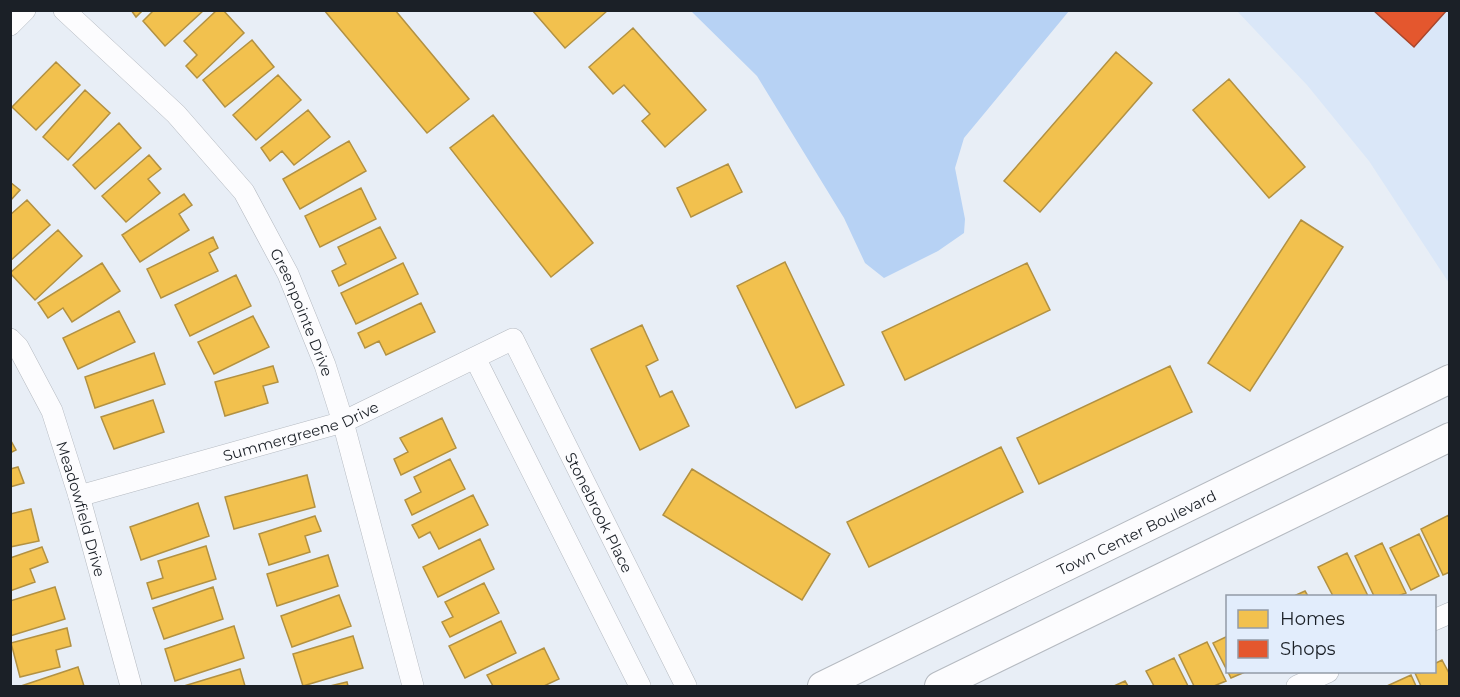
<svg xmlns="http://www.w3.org/2000/svg" width="1460" height="697" font-family="Montserrat,sans-serif">
<style>
.built{fill:#dae7f8}
.water{fill:#b7d2f4}
.homes{fill:#f2c14e;stroke:#b29142;stroke-width:1.5}
.shops{fill:#e4572e;stroke:#a8462c;stroke-width:1.5}
.lines{fill:none;stroke-linecap:round;stroke-linejoin:round}
.street-casing{stroke:#b5bac1;stroke-width:22}
.secondary-casing{stroke:#b5bac1;stroke-width:30}
.street{stroke:#fcfcfe;stroke-width:21}
.secondary{stroke:#fcfcfe;stroke-width:28}
.labels{text-anchor:middle;dominant-baseline:central;stroke-width:6;stroke-linejoin:round;paint-order:stroke}
.street-label{font-size:15px;fill:#1b2027;stroke:#e2edfc}
</style>
<rect width="100%" height="100%" fill="#e8eef6"/>
<path class="built" d="M1237,11H1449V283L1369,161L1307,85Z"/>
<path class="water" d="M691,11H1069L964,138L955,168L965,219L964,233L938,251L884,278L865,263L844,218L757,76Z"/>
<path class="homes" d="M131,10H143L136,17Z
M154,10H204L165,46L143,21Z
M217,10H223L244,33L197,78L186,66L197,55L184,41Z
M324,10H395L469,99L427,133Z
M532,10H607V11L565,48Z
M633,28L706,110L665,147L642,121L650,114L624,85L613,94L589,67Z
M252,40L274,67L225,107L203,80Z
M1116,52L1152,83L1040,212L1004,181Z
M56,62L80,85L36,130L12,107Z
M278,75L301,100L256,140L233,115Z
M1229,79L1305,167L1269,198L1193,110Z
M85,90L110,113L68,160L43,137Z
M308,110L330,137L294,165L282,151L270,161L261,148Z
M493,115L593,243L551,277L450,148Z
M119,123L141,148L95,189L73,165Z
M349,141L366,171L300,209L283,179Z
M149,155L161,169L148,179L160,193L126,222L102,196Z
M728,164L742,192L691,217L677,188Z
M10,182L20,190L10,201Z
M361,188L376,219L320,247L305,216Z
M184,194L192,205L179,214L189,230L140,262L122,235Z
M27,200L50,225L10,261V215Z
M1301,220L1343,247L1250,391L1208,363Z
M380,227L396,258L339,286L332,271L346,264L338,247Z
M58,230L82,256L35,300L10,273Z
M213,237L218,248L209,253L218,271L161,298L147,269Z
M785,262L844,385L796,408L737,286Z
M102,263L120,291L72,322L63,308L48,318L38,303Z
M403,263L418,294L356,324L341,293Z
M1027,263L1050,310L905,380L882,332Z
M236,275L251,306L190,336L175,305Z
M421,303L435,332L386,355L379,341L365,348L358,333Z
M119,311L135,342L78,369L63,338Z
M253,316L269,347L214,374L198,342Z
M642,325L658,360L646,366L660,397L672,391L689,426L640,450L591,349Z
M154,353L165,384L95,408L85,377Z
M273,366L278,382L263,386L268,403L225,416L215,382Z
M1170,366L1192,412L1039,484L1017,438Z
M153,400L164,432L114,449L101,417Z
M442,418L456,448L401,475L394,459L408,452L400,438Z
M10,439L16,450L10,453Z
M1001,447L1023,492L869,567L847,522Z
M450,459L465,489L412,515L405,500L421,492L414,477Z
M18,467L24,483L10,487V469Z
M692,469L830,554L802,600L663,515Z
M307,475L315,507L234,529L225,497Z
M473,495L488,525L439,549L430,532L419,538L412,525Z
M198,503L209,536L141,560L130,527Z
M31,509L39,541L10,547V514Z
M1449,515L1450,572L1443,575L1421,529Z
M315,516L321,531L305,536L310,552L269,565L259,534Z
M1419,534L1439,576L1411,590L1390,548Z
M480,539L494,569L438,597L423,567Z
M1382,543L1406,593L1398,596H1374L1355,556Z
M206,546L216,579L152,599L147,583L163,578L158,561Z
M42,547L48,562L30,569L35,582L10,591V558Z
M1347,553L1368,596H1333L1318,567Z
M328,555L338,586L277,606L267,574Z
M484,583L499,613L450,637L442,622L453,617L445,602Z
M55,587L65,619L10,636V601Z
M213,587L223,619L164,639L153,608Z
M1305,591L1308,596H1294Z
M339,595L351,626L292,647L281,616Z
M501,621L516,653L465,678L449,646Z
M234,626L244,658L175,681L165,649Z
M67,628L71,646L56,650L60,667L20,677L11,643Z
M353,636L363,668L303,686L293,654Z
M1228,636V672H1245L1231,678L1213,643Z
M1207,642L1226,681L1214,686H1194L1179,655Z
M544,648L559,679L544,686H493L487,675Z
M1174,658L1188,686H1154L1146,671Z
M1442,660L1450,675V686H1421L1415,673L1434,672V664Z
M78,667L84,686H21Z
M240,669L245,686H184Z
M1411,675L1416,686H1387Z
M1125,681L1128,686H1114Z
M347,682L348,686H330Z"/>
<path class="shops" d="M1373,10H1447L1414,47Z"/>
<g class="lines">
<g class="street-casing">
<g id="street">
<path id="s1" d="M64,10L176,114L244,192L288,274L325,365L343,422L413,686"/>
<path d="M10,25L25,10"/>
<path id="s2" d="M10,339L18,347L52,411L79,496L131,686"/>
<path d="M475,358L640,686"/>
<path id="s3" d="M79,496L343,422L513,339L686,686"/>
<path d="M1434,620L1450,613"/>
<path d="M1297,686L1328,672"/>
</g>
</g>
<g class="secondary-casing">
<g id="secondary">
<path id="s4" d="M822,686L1450,379"/>
<path d="M939,686L1450,437"/>
</g>
</g>
<use href="#street" class="street"/>
<use href="#secondary" class="secondary"/>
</g>
<g class="labels">
<g class="street-label">
<text stroke="none"><textPath href="#s1" startOffset="390">Greenpointe Drive</textPath></text>
<text stroke="none"><textPath href="#s3" startOffset="231">Summergreene Drive</textPath></text>
<text stroke="none"><textPath href="#s2" startOffset="186">Meadowfield Drive</textPath></text>
<text stroke="none"><textPath href="#s3" startOffset="657">Stonebrook Place</textPath></text>
<text stroke="none"><textPath href="#s4" startOffset="350">Town Center Boulevard</textPath></text>
</g>
</g>
<rect width="1460" height="697" fill="none" stroke="#1b2027" stroke-width="24"/>
<rect x="1226" y="595" width="210" height="78" fill="#e2edfc" stroke="#929ba7" stroke-width="1.5"/>
<rect x="1238" y="610" width="30" height="18" fill="#f2c14e" stroke="#929ba7" stroke-width="1.5"/>
<text x="1280" y="625" font-size="18" fill="#1b2027">Homes</text>
<rect x="1238" y="640" width="30" height="18" fill="#e4572e" stroke="#929ba7" stroke-width="1.5"/>
<text x="1280" y="655" font-size="18" fill="#1b2027">Shops</text>
</svg>
